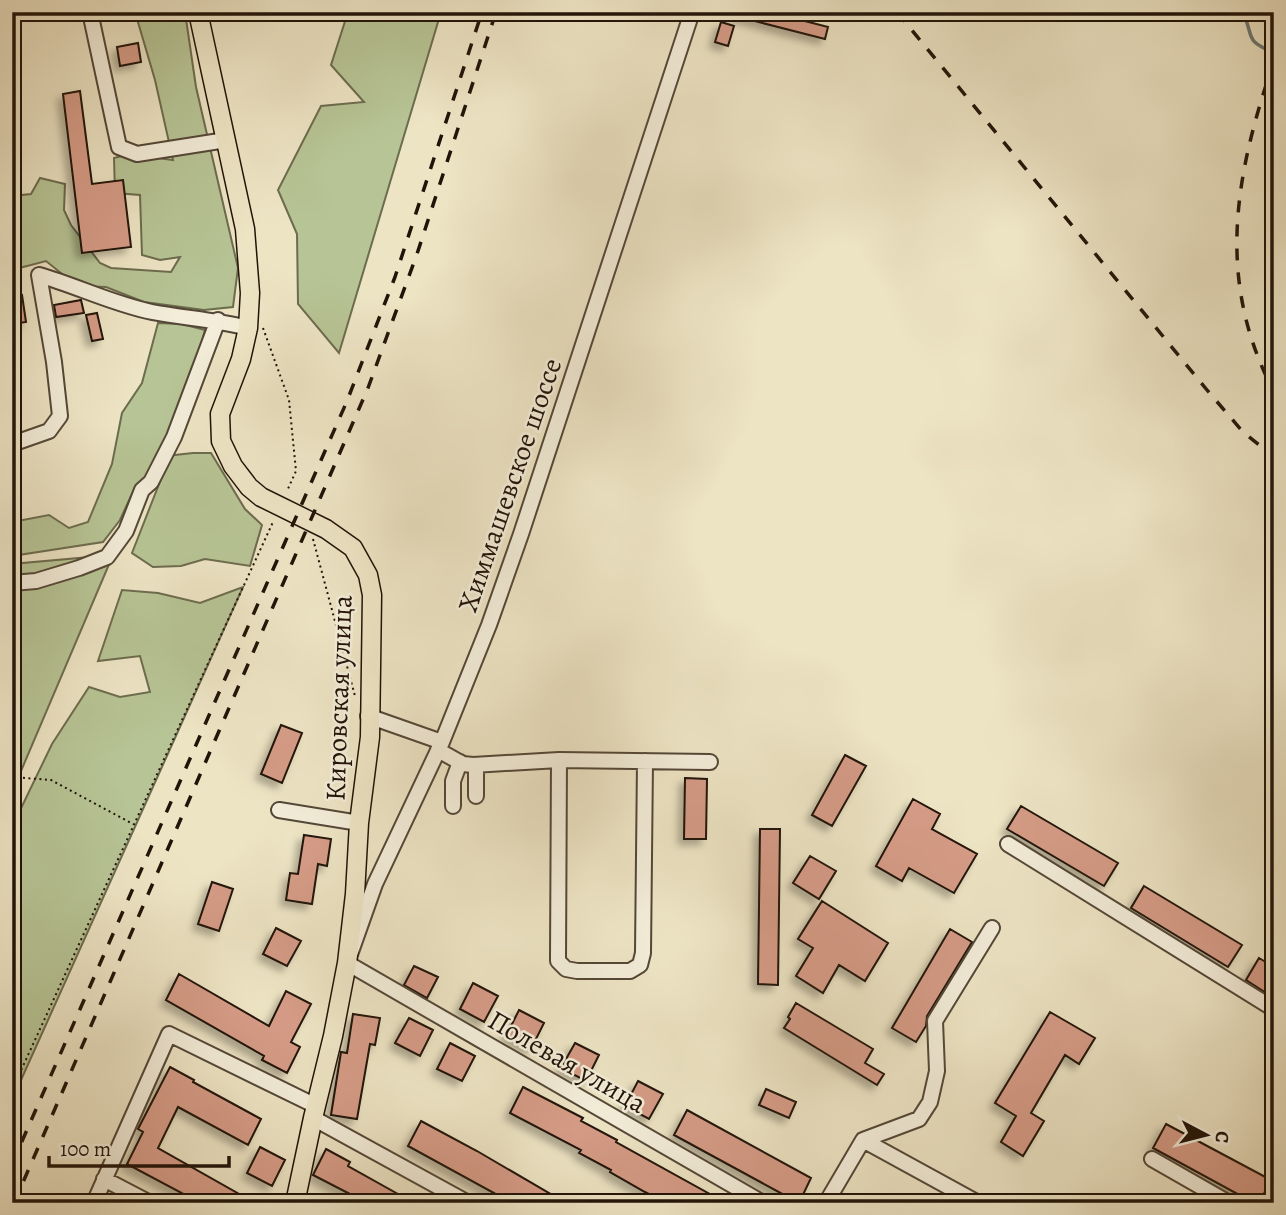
<svg xmlns="http://www.w3.org/2000/svg" width="1286" height="1215" font-family="Alegreya,serif">
<style>
.green{fill:#b7c495;stroke:#6c6c4e;stroke-width:2}
.lines{fill:none;stroke-linecap:round;stroke-linejoin:round}
.stream{stroke:#6a7973;stroke-width:3.5}
.building{fill:#d59b86;stroke:#211308;stroke-width:2;filter:url(#shadow)}
.minor-casing{stroke:#544737;stroke-width:18}
.major-casing{stroke:#211308;stroke-width:21}
.path{stroke:#211308;stroke-width:2;stroke-dasharray:2 3.5;stroke-linecap:butt}
.minor{stroke:#f3edd9;stroke-width:14}
.major{stroke:#ede4c4;stroke-width:18}
.rail{stroke:#211308;stroke-width:3.5;stroke-dasharray:12 12;stroke-linecap:butt}
.labels{text-anchor:middle;dominant-baseline:central;stroke-width:5;stroke-linejoin:round;paint-order:stroke}
.street-label{font-size:28px;fill:#211308;stroke:#f3edd9}
</style>
<defs>
<filter id="shadow"><feDropShadow dx="-5.5" dy="5.5" stdDeviation="3.5" flood-color="#0004"/></filter>
</defs>
<rect width="100%" height="100%" fill="#ede4c4"/>
<filter id="stains"><feTurbulence type="fractalNoise" baseFrequency=".00286" numOctaves="4"/><feColorMatrix values="0 0 0 0 .2 0 0 0 0 .09 0 0 0 0 .02 0 0 0 .5 -.17"/></filter>
<radialGradient id="worn" r=".72"><stop offset=".6" stop-color="#630" stop-opacity="0"/><stop offset="1" stop-color="#630" stop-opacity=".3"/></radialGradient>
<path class="green" d="M135,12H185L196,87L238,268L233,307L204,310L144,302L106,287L77,286L46,261L12,270V196L31,194L40,178L65,184L64,210L71,225L100,263L111,268L171,272L180,257L160,260L142,255L140,195L115,193L114,158L129,154L173,160L155,80Z
M348,12H441L339,353L298,304L297,234L278,190L321,106L364,102L331,65Z
M158,323L182,324L205,330L200,349L167,435L147,477L135,487L120,520L103,542L12,556V522L49,515L69,528L88,522L112,464L122,413L142,383Z
M193,453H211L245,509L262,525L250,566L205,559L181,566L153,567L132,553L161,479L166,456Z
M113,555L21,771L12,794V564Z
M243,587L12,1100V827L52,744L89,687L120,697L150,692L140,656L98,661L122,590L158,593L200,603Z"/>
<g class="lines">
<path class="stream" d="M1243,12C1255,39 1243,39 1274,53"/>
</g>
<path class="building" d="M735,12H770L828,27L825,39L735,16Z
M721,22L734,26L728,46L715,42Z
M138,43L141,62L120,66L117,47Z
M80,91L92,184L123,180L131,247L82,253L63,94Z
M22,295L26,322L12,324V297Z
M81,300L84,313L56,317L54,305Z
M97,313L103,339L92,341L86,315Z
M281,725L302,733L282,783L261,774Z
M845,755L866,766L832,826L812,815Z
M685,778L707,779L706,839H684Z
M913,799L940,814L932,829L977,854L954,893L909,868L902,881L876,866Z
M1021,806L1118,863L1104,886L1007,829Z
M760,829H780L778,985L758,984Z
M304,835L331,839L327,866L318,864L312,904L286,900L290,873L298,874Z
M810,856L836,871L819,899L793,883Z
M212,882L233,889L219,931L198,924Z
M1144,886L1242,945L1228,967L1131,908Z
M822,901L888,943L865,981L839,965L823,993L796,976L813,948L798,939Z
M276,928L301,941L287,966L263,954Z
M950,929L972,942L927,1016L926,1026L916,1042L892,1028Z
M1259,958L1274,967V998L1246,980Z
M414,966L438,977L427,998L404,985Z
M179,974L269,1026L286,991L311,1004L291,1042L300,1047L287,1073L262,1060L264,1056L166,1000Z
M473,983L498,996L484,1022L460,1009Z
M796,1003L873,1049L865,1063L884,1074L877,1085L784,1028L790,1019L788,1017Z
M519,1010L544,1023L531,1049L506,1036Z
M1050,1012L1095,1038L1079,1064L1065,1055L1031,1113L1044,1121L1023,1156L1001,1142L1016,1116L995,1103Z
M353,1014L380,1018L375,1045L370,1044L357,1119L331,1115L341,1052L347,1053Z
M409,1018L433,1030L420,1056L395,1043Z
M450,1043L475,1056L462,1081L437,1069Z
M575,1043L599,1055L586,1081L561,1068Z
M170,1067L194,1080L193,1082L261,1119L248,1145L178,1107L158,1148L255,1203H193L195,1200L127,1164L143,1132L138,1129Z
M638,1081L663,1094L649,1119L625,1106Z
M523,1087L583,1118L581,1121L617,1140L616,1142L726,1203H666L645,1192L610,1172L611,1170L579,1153L581,1150L510,1113Z
M766,1089L796,1102L789,1118L759,1105Z
M687,1110L811,1178L799,1203L674,1135Z
M421,1121L477,1151L566,1203H512L408,1146Z
M1166,1124L1271,1180L1259,1203H1254L1153,1148Z
M260,1147L285,1160L272,1186L247,1173Z
M326,1149L350,1162L348,1166L414,1203H357L348,1198L350,1194L313,1175Z"/>
<g class="lines">
<g class="minor-casing">
<path id="minor" d="M90,12L119,147L137,154L226,140
M692,12L521,534L489,625L442,742L375,884L347,963L763,1203
M12,444L49,431L60,416L54,362L39,275C77,286 113,304 152,312C184,318 217,320 248,328
M12,583L36,581L79,568L107,557L126,531L142,490L151,482L174,437L218,320
M368,716L442,742
M438,750L463,764L473,765L559,760L710,762
M559,760L558,961L566,969L577,971H630L640,965L643,953L645,761
M476,765V796
M453,806V781L460,762
M279,810L359,823
M1008,844L1274,1009
M313,1118L468,1203
M863,1140L919,1119L930,1102L937,1071L935,1021L992,928
M863,1140L978,1203
M1152,1159L1229,1203
M104,1179L150,1203
M94,1203L169,1034L316,1106
M826,1203L863,1140"/>
</g>
<g class="major-casing">
<path id="major" d="M198,12L245,229L250,293L248,328L241,359L220,414L221,441L233,466L249,487L261,497L326,529L353,548L368,575L372,595L370,737L359,823L355,894L347,963L333,1036L313,1118L295,1203"/>
</g>
<path class="path" d="M263,328L289,400L296,471L287,491
M313,539L355,696
M12,777L51,780L133,824
M12,1090L273,522"/>
<use href="#minor" class="minor"/>
<use href="#major" class="major"/>
<path class="rail" d="M897,12L1207,390L1243,432L1274,457
M1274,61C1235,175 1215,280 1274,392
M12,1164L347,401L395,277L482,12
M14,1203L368,388L417,254L496,12"/>
</g>
<g class="labels">
<g class="street-label">
<text transform="translate(510 485) rotate(-71)">Химмашевское шоссе</text>
<text transform="translate(339 698) rotate(-88)">Кировская улица</text>
<text transform="translate(567 1062) rotate(30)">Полевая улица</text>
</g>
</g>
<rect width="1286" height="1215" fill="none" stroke="#ede4c4" stroke-width="42"/>
<rect x="14" y="14" width="1258" height="1187" fill="none" stroke="#211308" stroke-width="3.5"/>
<rect x="21" y="21" width="1244" height="1173" fill="none" stroke="#211308" stroke-width="2"/>
<g transform="translate(1206 1135) rotate(97)" stroke="#f3edd9" stroke-width="5" paint-order="stroke">
<path d="M0-5L12 26L0 18L-12 26Z" fill="#211308"/>
<text y="-10" font-size="19" font-weight="bold" text-anchor="middle" fill="#211308">С</text>
</g>
<path d="M49 1156v10h180v-10" fill="none" stroke="#211308" stroke-width="3.5"/>
<text x="60" y="1156" font-size="21" fill="#211308" stroke="#f3edd9" stroke-width="5" paint-order="stroke">100 m</text>
<rect width="100%" height="100%" filter="url(#stains)"/>
<rect width="100%" height="100%" fill="url(#worn)"/>
</svg>
